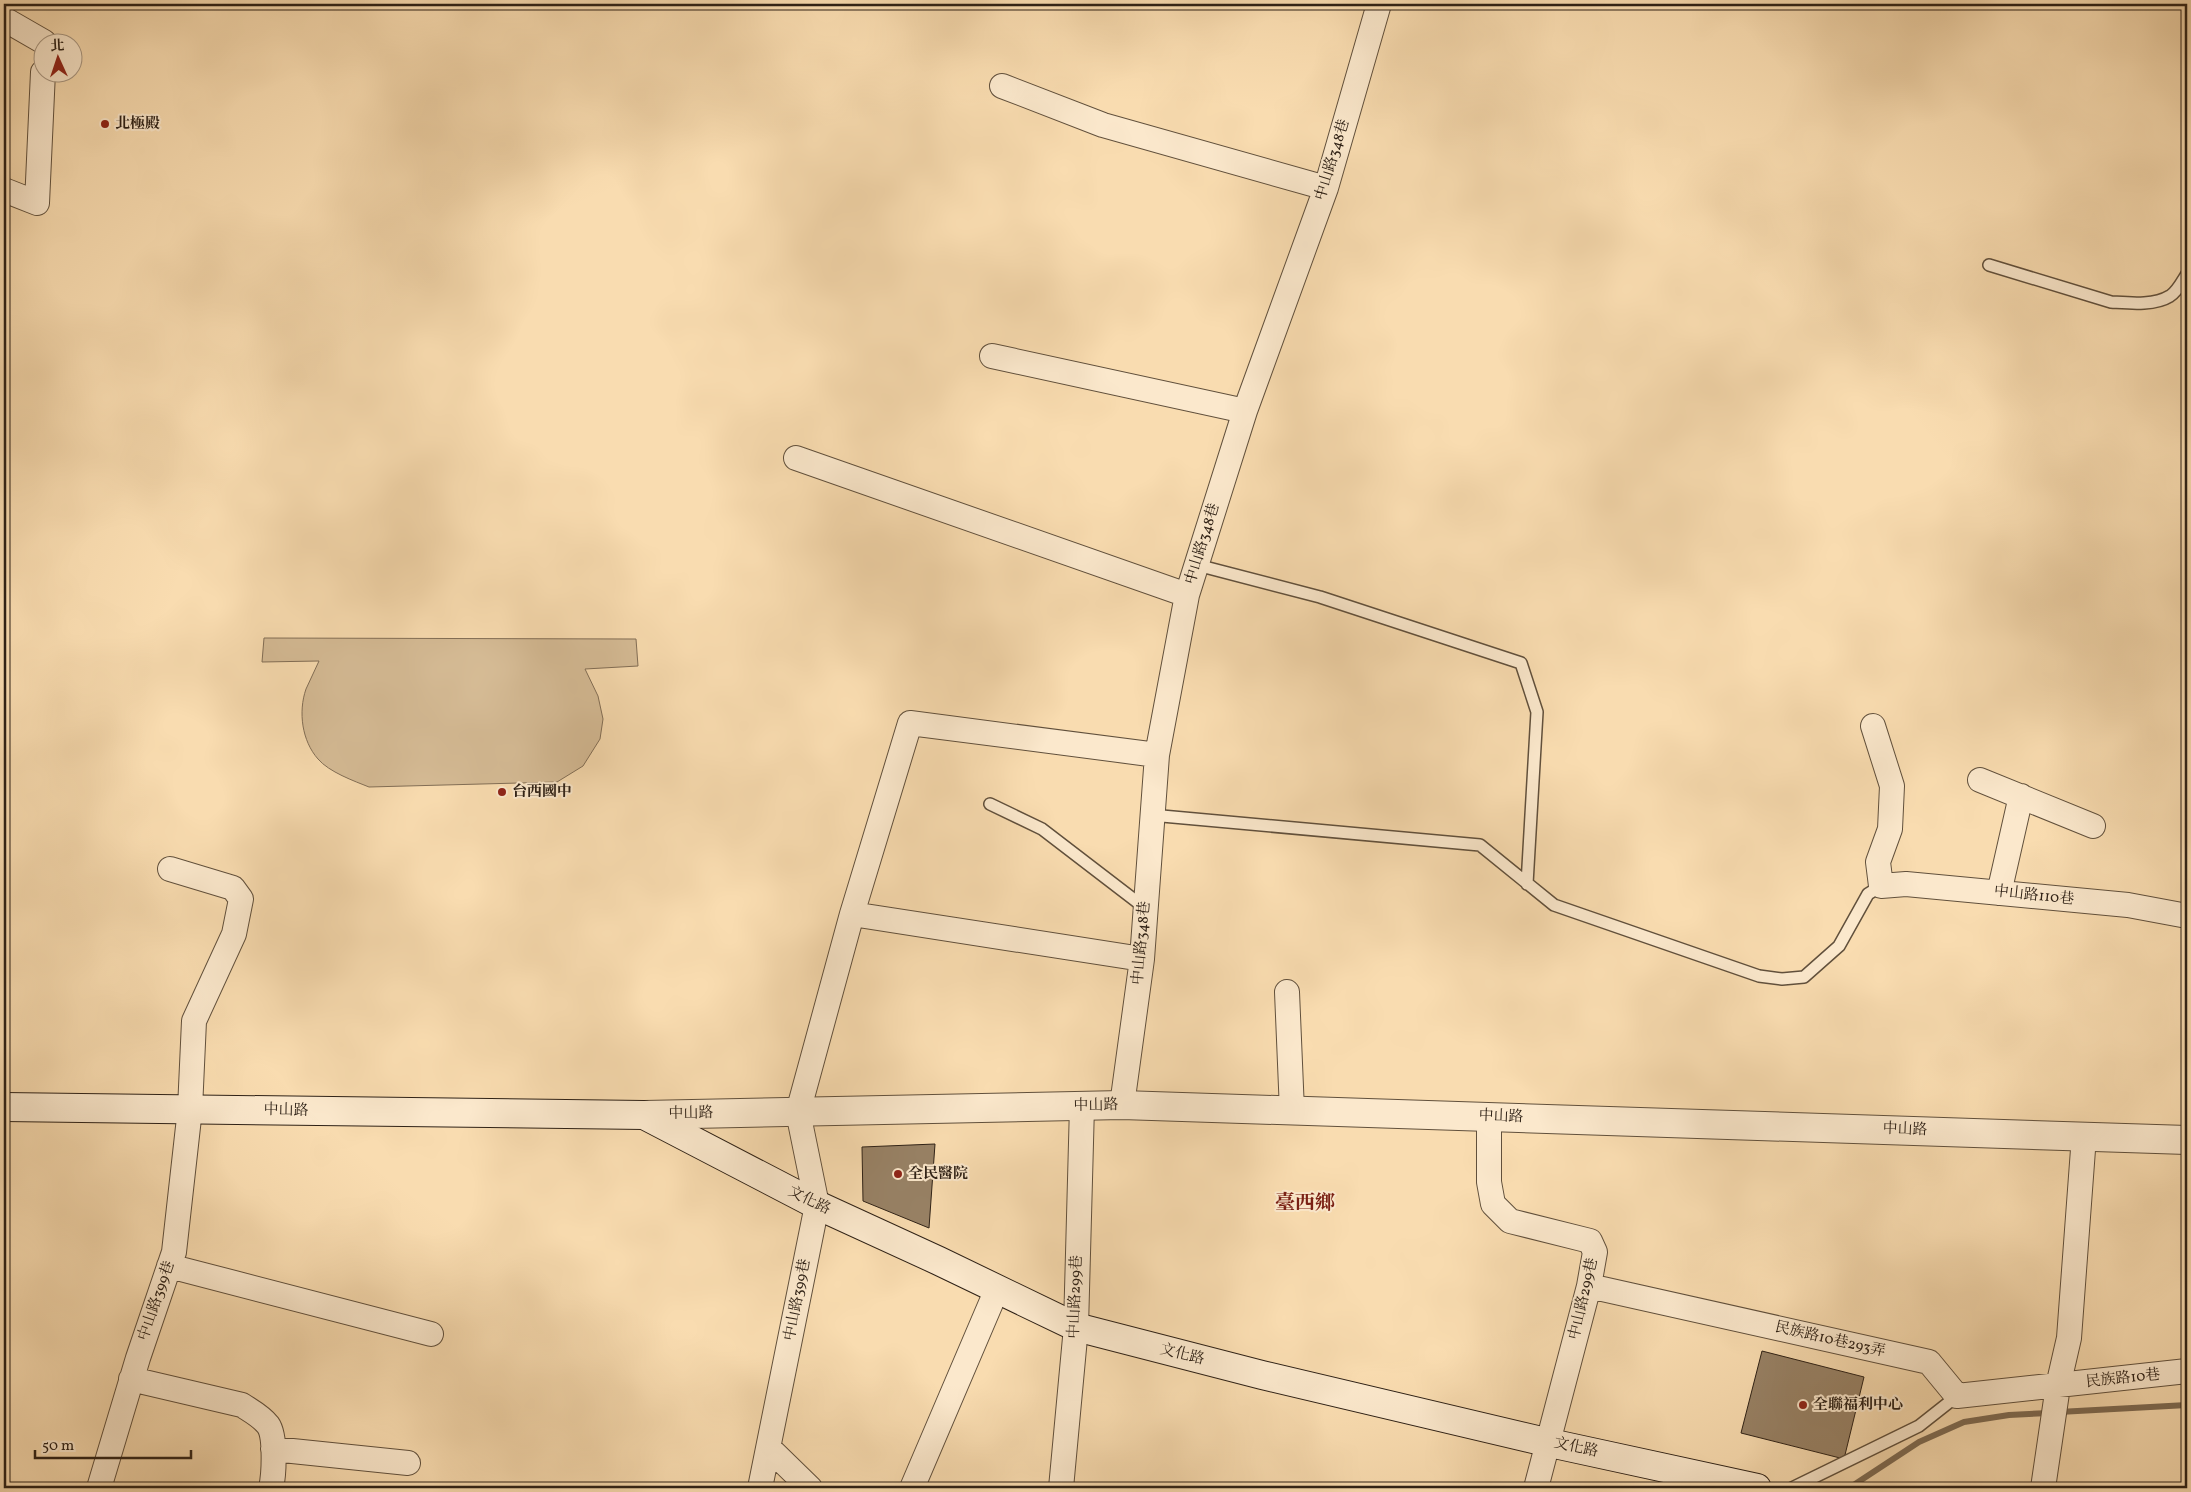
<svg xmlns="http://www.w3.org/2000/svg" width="2191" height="1492" font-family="Vollkorn,'Noto Serif TC',serif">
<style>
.green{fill:#d6bc96;stroke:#826e56}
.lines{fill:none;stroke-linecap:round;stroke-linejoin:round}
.stream{stroke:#7e6b53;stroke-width:6}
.building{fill:#988266;stroke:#2e2116}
.service-casing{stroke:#61503c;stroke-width:14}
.minor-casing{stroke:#61503c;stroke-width:26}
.tertiary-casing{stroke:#61503c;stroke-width:30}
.secondary-casing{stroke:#2e2116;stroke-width:30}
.service{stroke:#fbe8cc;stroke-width:11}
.minor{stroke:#fbe8cc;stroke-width:24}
.tertiary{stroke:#fbe8cc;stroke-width:28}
.secondary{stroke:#fbe8cc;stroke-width:28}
.poi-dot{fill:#8f2418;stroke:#fbe8cc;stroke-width:2}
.labels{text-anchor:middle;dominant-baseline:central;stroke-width:4;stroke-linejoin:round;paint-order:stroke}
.poi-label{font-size:15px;font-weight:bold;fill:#2e2116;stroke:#fbe8cc;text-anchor:start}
.street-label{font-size:15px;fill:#2e2116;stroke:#fbe8cc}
.district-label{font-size:20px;font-weight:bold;fill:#7a1f14;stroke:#fbe8cc}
</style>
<rect width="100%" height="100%" fill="#f9dcb0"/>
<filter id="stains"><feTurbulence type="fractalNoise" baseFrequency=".004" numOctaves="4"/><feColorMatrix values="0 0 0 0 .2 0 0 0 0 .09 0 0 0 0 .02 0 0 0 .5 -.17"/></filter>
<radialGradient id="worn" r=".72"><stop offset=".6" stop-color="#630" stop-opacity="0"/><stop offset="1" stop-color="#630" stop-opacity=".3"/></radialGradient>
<path class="green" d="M264,638L636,639L638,666L585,669L598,696L603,719L600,739L583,766L557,782L369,787C354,781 329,772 318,759C302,741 298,712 306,689C310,680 315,670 319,661L262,662Z"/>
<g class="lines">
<path class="stream" d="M2059,1412L2187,1405
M1849,1488L1919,1442L1964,1422L2009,1415L2049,1413"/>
</g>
<path class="building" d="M935,1144L929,1228L863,1201L862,1147Z
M1762,1351L1864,1377L1844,1459L1741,1433Z"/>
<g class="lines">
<g class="service-casing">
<path id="service" d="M1989,265L2111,302C2128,303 2154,306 2170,296C2177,292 2183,280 2187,274
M1197,565L1320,597L1521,663L1537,712L1527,884
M990,804L1042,829L1145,908
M1151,815L1480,845L1554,905L1759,976L1782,979L1804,977L1839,946L1868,894L1881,886
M1792,1488L1919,1426L1957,1396"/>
</g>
<g class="minor-casing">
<path id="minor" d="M4,19L44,42
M1002,86L1103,125L1326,188
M4,190L37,203L43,72
M992,356L1245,411
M796,458L1187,595
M1873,726L1892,786L1890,829L1878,862L1881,886L1906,884L2128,905L2187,916
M1980,780L2093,826
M1999,893L2021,796
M852,914L1142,959
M1287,992L1292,1111
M1122,1105L1142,959L1157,755L1187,595L1245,411L1326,188L1379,4
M1489,1116V1182L1493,1204L1510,1221L1590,1241L1595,1252L1589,1286L1536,1488
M169,1266L431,1334
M1589,1286L1929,1362L1957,1396L2187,1371
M131,1379L242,1405C251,1411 261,1416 268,1425C276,1436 274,1475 271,1488
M273,1449L408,1463
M770,1449L810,1488
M99,1488L138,1358L174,1252L190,1109L194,1021L234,934L241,899L233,888L170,869
M760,1488L817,1205L798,1112L852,914L910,723L1157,755
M912,1488L997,1289
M1061,1488L1076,1327L1082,1106
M2043,1488L2058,1386L2069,1338L2084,1136"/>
</g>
<g class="tertiary-casing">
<path id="tertiary" d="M644,1115L1122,1105L2187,1140"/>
</g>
<g class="secondary-casing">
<path id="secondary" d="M4,1107L644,1115L817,1205L939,1261L1076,1327L1262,1375L1550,1443L1757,1488"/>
</g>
<use href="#service" class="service"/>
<use href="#minor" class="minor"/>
<use href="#tertiary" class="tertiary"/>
<use href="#secondary" class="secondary"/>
</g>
<g class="poi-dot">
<circle cx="105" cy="124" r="5"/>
<circle cx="502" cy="792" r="5"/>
<circle cx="898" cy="1174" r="5"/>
<circle cx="1803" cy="1405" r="5"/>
</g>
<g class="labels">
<g class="poi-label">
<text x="115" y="124">北極殿</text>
<text x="512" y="792">台西國中</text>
<text x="908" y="1174">全民醫院</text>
<text x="1813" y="1405">全聯福利中心</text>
</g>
<g class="street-label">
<text transform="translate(1333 160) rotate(-73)">中山路348巷</text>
<text transform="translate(1203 544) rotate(-73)">中山路348巷</text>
<text transform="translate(2034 896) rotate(6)">中山路110巷</text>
<text transform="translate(1142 943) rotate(-85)">中山路348巷</text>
<text transform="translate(1096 1106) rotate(-1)">中山路</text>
<text transform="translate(286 1111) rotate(1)">中山路</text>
<text transform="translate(691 1114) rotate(-1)">中山路</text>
<text transform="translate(1501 1117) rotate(2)">中山路</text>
<text transform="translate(1905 1130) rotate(2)">中山路</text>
<text transform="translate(809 1201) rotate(26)">文化路</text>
<text transform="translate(1076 1297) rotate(-88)">中山路299巷</text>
<text transform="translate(1584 1299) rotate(-77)">中山路299巷</text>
<text transform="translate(798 1300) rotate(-79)">中山路399巷</text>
<text transform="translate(157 1301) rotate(-71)">中山路399巷</text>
<text transform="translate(1830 1340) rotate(13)">民族路10巷293弄</text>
<text transform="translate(1182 1355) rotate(14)">文化路</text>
<text transform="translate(2123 1379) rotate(-6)">民族路10巷</text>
<text transform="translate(1576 1448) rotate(12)">文化路</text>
</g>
<g class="district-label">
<text x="1305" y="1204">臺西鄉</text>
</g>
</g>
<rect width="2191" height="1492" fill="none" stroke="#f9dcb0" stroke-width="20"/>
<rect x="5" y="5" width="2181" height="1482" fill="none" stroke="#2e2116" stroke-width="2.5"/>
<rect x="10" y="10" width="2171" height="1472" fill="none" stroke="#2e2116"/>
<g transform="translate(58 58) rotate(357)"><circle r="24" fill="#fbe8cc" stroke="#a99883"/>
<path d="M0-4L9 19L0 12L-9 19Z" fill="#8f2418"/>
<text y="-8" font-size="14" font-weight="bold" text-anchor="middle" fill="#2e2116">北</text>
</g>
<path d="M35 1450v8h156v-8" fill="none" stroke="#2e2116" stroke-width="2.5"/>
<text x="42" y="1450" font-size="15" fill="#2e2116" stroke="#fbe8cc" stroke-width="4" paint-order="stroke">50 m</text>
<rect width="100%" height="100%" filter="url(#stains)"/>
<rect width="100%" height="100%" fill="url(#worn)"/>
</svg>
